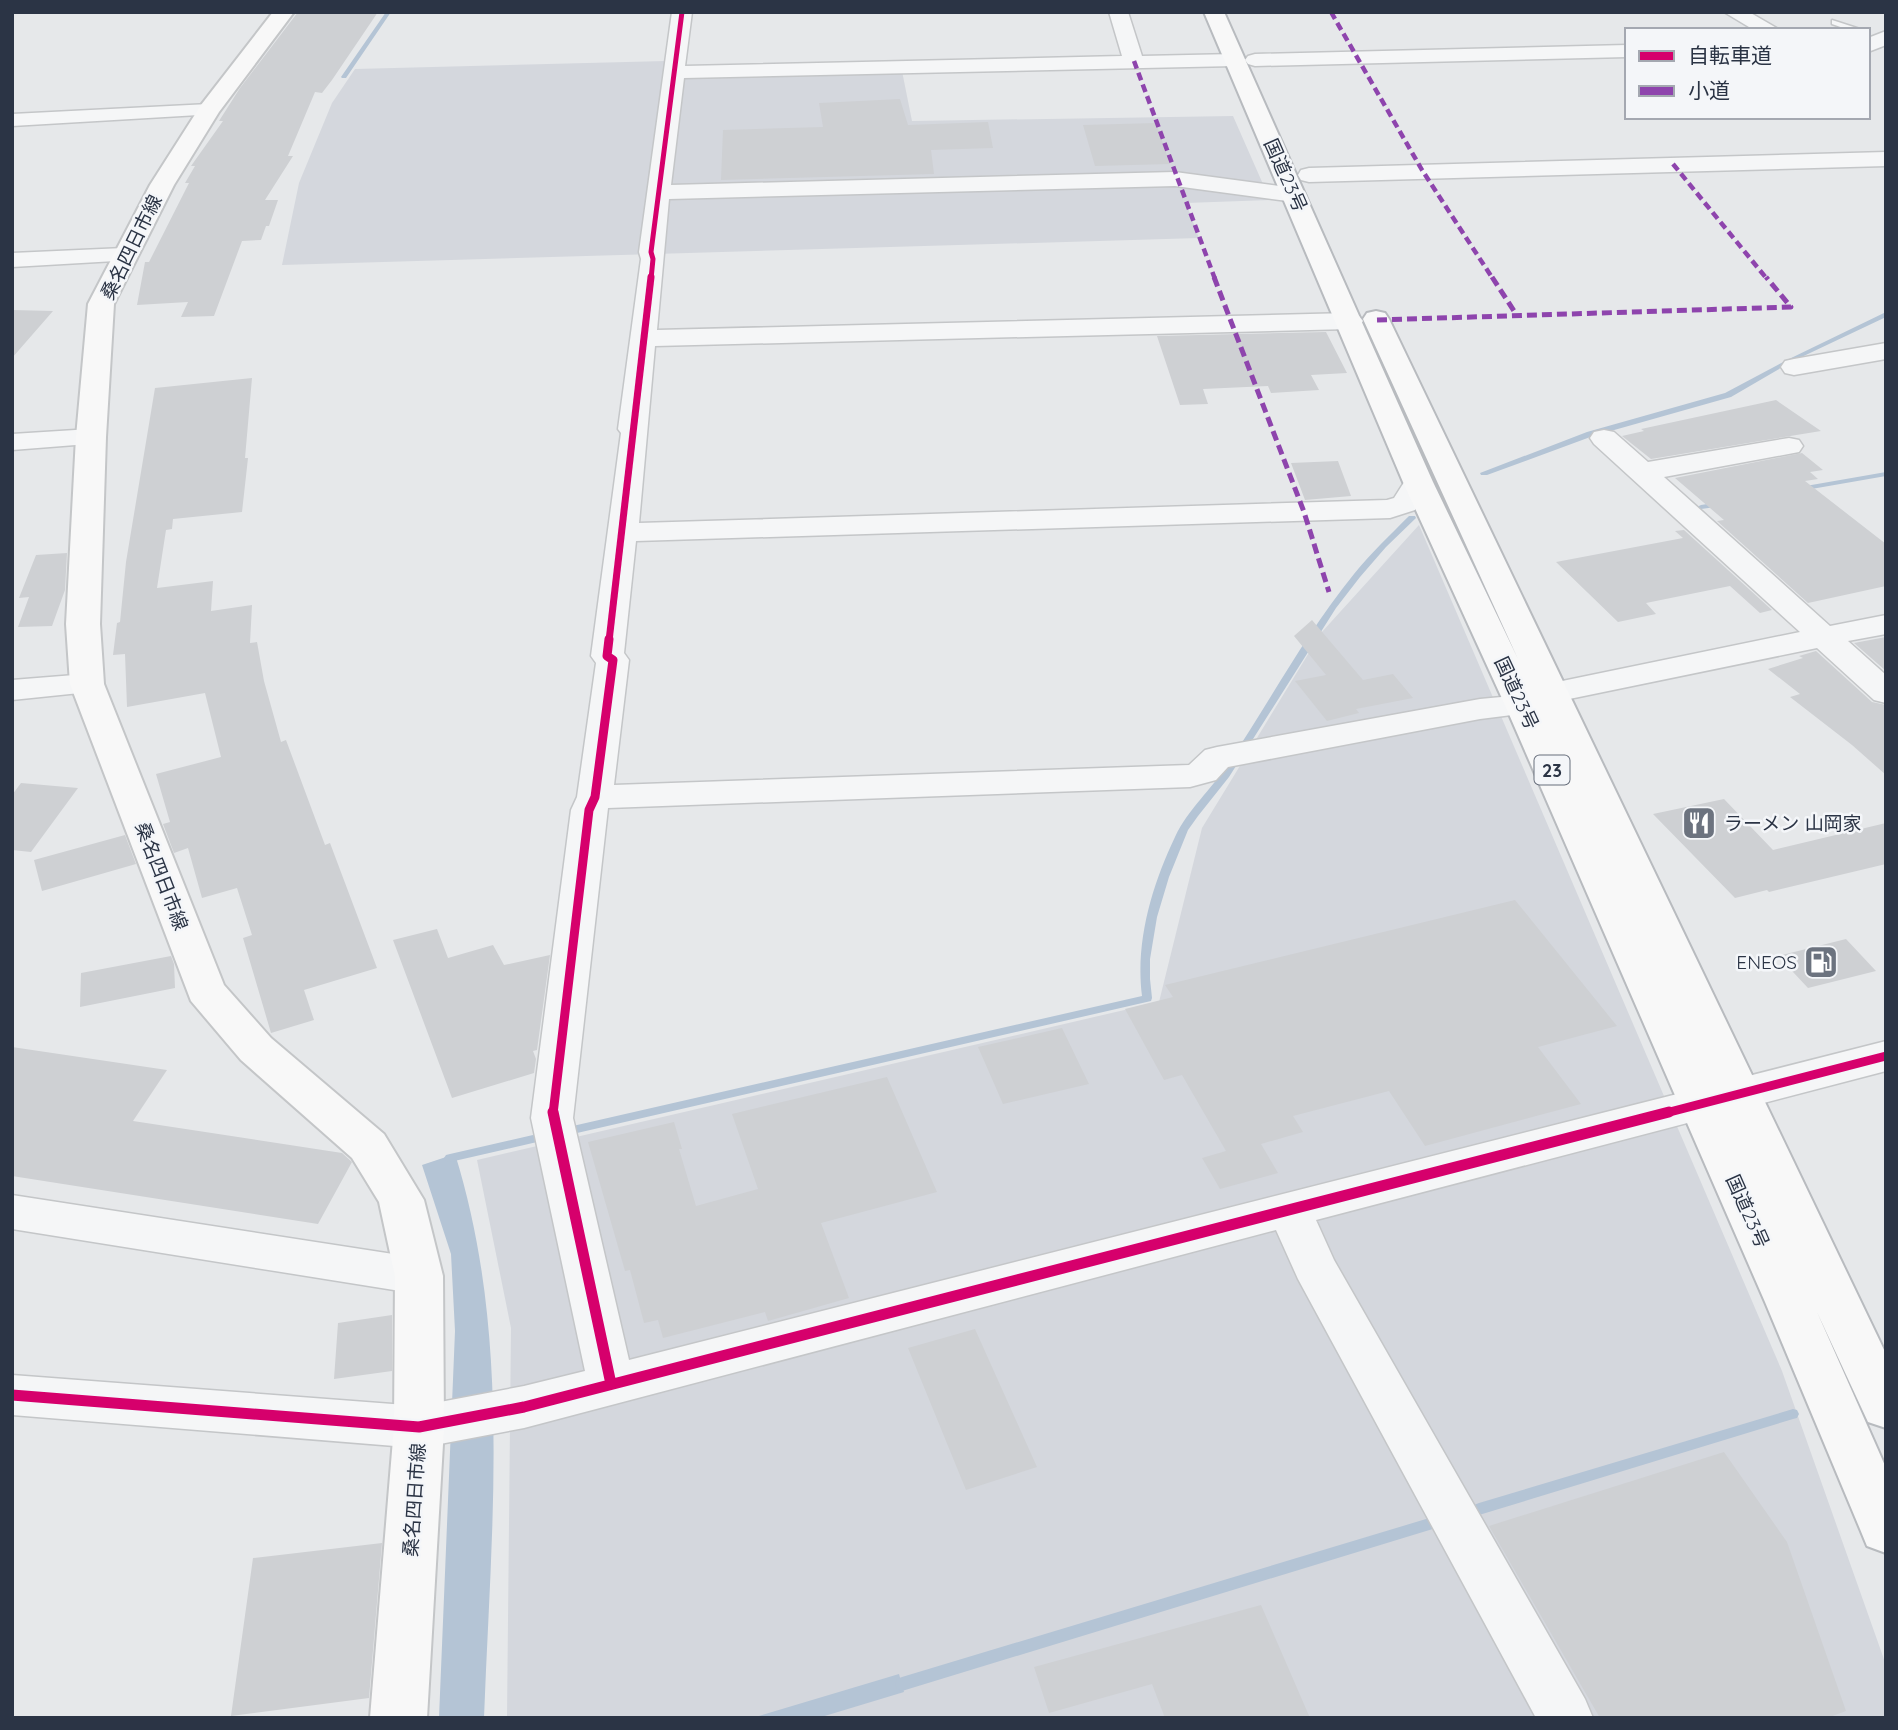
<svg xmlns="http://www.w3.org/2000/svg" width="1898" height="1730" font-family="Quicksand,'Noto Sans JP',sans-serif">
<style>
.built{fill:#d4d7dd}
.water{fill:#b4c4d5}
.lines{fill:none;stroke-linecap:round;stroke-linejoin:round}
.stream{fill:#b4c4d5;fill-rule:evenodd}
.building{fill:#ced0d3}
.service-casing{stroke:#c4c6c8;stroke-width:3}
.minor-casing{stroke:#c4c6c8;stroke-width:3}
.secondary-casing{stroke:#c4c6c8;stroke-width:4}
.trunk-casing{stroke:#b8bbbf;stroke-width:4}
.service{fill:#f5f6f7;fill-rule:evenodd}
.minor{fill:#f5f6f7;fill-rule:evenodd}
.secondary{fill:#f8f8f8;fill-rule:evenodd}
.trunk{fill:#f8f8f8;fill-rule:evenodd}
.quiet-far1{stroke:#8e44ad;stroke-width:4.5;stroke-dasharray:8 4.5;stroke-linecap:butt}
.quiet{stroke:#8e44ad;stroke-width:5;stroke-dasharray:10 5;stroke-linecap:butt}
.cycleway-far3-casing{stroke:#f4f6f9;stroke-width:8}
.cycleway-far2-casing{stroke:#f4f6f9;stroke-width:10}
.cycleway-far1-casing{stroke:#f4f6f9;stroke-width:13}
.cycleway-casing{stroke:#f4f6f9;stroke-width:16}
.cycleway-far3{stroke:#d6006c;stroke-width:5}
.cycleway-far2{stroke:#d6006c;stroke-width:7}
.cycleway-far1{stroke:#d6006c;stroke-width:9}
.cycleway{stroke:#d6006c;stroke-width:11}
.labels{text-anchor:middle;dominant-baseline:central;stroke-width:5;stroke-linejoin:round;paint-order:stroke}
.shield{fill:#f4f6f9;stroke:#676e7b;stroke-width:2}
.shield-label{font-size:18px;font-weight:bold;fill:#2b3445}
.street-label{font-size:19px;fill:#2b3445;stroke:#f4f6f9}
.poi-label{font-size:19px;fill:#2b3445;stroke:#f4f6f9;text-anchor:start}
</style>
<rect width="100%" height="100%" fill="#e6e8ea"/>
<path class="built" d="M666,61L671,79L902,71L912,121L1233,116L1270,200L1186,203L1199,238L282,265L299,183L332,103L355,69Z
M1419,525L1782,1371L1886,1665V1718H507L511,1328L477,1160L1159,1002L1202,828L1321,633Z"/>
<path class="water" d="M455,1154C512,1336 491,1529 484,1718H439L455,1331L451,1254L422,1165Z
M899,1674L904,1692L818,1718H752Z"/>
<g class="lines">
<path class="stream" d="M386,12H391L346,78H342L341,77Z
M1886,312V317L1791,362L1731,397L1593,436L1487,475H1481L1480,473L1587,432L1725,393L1787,360Z
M1886,472V476L1800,491L1796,489L1800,487Z
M1720,502L1724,504L1723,506L1701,509L1697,507L1701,505Z
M1409,516H1415L1416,518L1386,547L1360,577L1336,608L1229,777L1198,816L1188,830L1169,877L1157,917L1150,959V979L1152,998L1151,1001L564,1136L560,1135L558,1132L560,1129L564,1128L1142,996C1135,942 1152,885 1175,837C1188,809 1212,789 1228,764C1270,701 1306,633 1354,574C1371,553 1390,535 1409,516Z
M546,1132L550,1133L552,1136L550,1139L450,1162L446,1161L444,1158L446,1155L450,1154Z
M1793,1409L1797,1410L1799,1414L1797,1418L1793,1419L1479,1515L1474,1513L1472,1509L1474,1505L1479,1503Z
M1436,1516L1441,1518L1443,1522L1441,1526L1436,1528L902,1691L897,1689L895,1684L897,1679L902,1677Z"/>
</g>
<path class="building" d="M298,12H378L332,80L322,93L315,92L288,156H293L265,200H278L269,226H266L261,240L242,241L214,316L181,317L188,302L137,305L145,262H149L189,183H185L195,166H191L223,121H219L240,88Z
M900,99L908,125L988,122L993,148L931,150L934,174L721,180L723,130L823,127L819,103Z
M1156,123L1170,164L1095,166L1083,125Z
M12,310L53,311L12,358Z
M1326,332L1347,373L1311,375L1319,390L1271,393L1268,386L1203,389L1208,404L1180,405L1157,336Z
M252,378L245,458H248L242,512L173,519L172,529L166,530L157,588L213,581L211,611L252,605L250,643L257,642L264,681L281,742L286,740L325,845L330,843L377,968L304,990L314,1020L271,1033L243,938L252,935L237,888L202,898L188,848L174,853L163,824L170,822L156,774L221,757L205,693L127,707L125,654L113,655L117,623L120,622L126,562L155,388Z
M1776,400L1821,431L1651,459L1622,436L1644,431L1641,429Z
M1802,453L1823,470L1810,472L1818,479L1805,481L1886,544V586L1808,603L1717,521L1724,520L1675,478Z
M1338,461L1351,496L1305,500L1291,463Z
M1684,530L1772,610L1760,613L1730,586L1646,603L1656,614L1618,622L1556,562L1683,538L1675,531Z
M67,553L65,590L52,626L18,627L29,597L19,598L36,555Z
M1312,620L1363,680L1393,674L1413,698L1356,709L1359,713L1327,721L1295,681L1326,675L1294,636Z
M1886,637V671L1854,643Z
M1816,651L1872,702L1886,705V775L1852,745L1790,697L1800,694L1768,669L1803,658L1799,656Z
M21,783L78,788L31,852L12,850V795Z
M1724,799L1773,850L1886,823V864L1769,892L1767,890L1735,898L1653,814Z
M125,835L136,864L42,891L34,860Z
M1515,900L1617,1026L1538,1047L1581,1104L1425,1146L1389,1091L1293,1116L1303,1132L1261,1144L1278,1173L1220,1189L1202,1158L1226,1151L1182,1075L1164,1080L1125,1009L1173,997L1165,985Z
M437,929L448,958L493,945L504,965L550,955L537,1050L533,1051L536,1059L534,1073L452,1098L393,940Z
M1846,939L1876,971L1808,988L1778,956Z
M171,956L174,964L175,988L80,1007L81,973Z
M1062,1028L1089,1084L1003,1104L978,1047Z
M12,1047L167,1070L133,1121L342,1153L352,1162L318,1224L12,1176Z
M887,1077L937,1192L821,1223L849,1298L768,1321L765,1312L663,1338L658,1320L644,1323L630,1270L625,1271L588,1142L674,1122L682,1149H679L696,1206L758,1189L732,1114Z
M392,1315V1371L334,1379L338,1323Z
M975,1329L1037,1467L966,1490L908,1348Z
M1724,1452L1787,1542L1846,1711L1827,1718H1600L1489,1526Z
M382,1543L369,1698L231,1716L253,1558Z
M1261,1605L1310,1718H1165L1152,1684L1049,1713L1034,1667Z"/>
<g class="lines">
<g class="service-casing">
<path id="service" d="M1832,20L1863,30H1849L1832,24Z"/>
</g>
<g class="minor-casing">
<path id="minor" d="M672,12H692L685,66L1122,56L1109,12H1128L1142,56L1235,54L1242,56L1245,60L1248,56L1255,54L1627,45V57L1255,66L1248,64L1245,60L1242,64L1235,66L684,78L671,185L1175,172L1295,188L1303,190L1306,195L1303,200L1295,202L1175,186L669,199L657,330L1350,313L1359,316L1363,321L1359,326L1350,329L655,346L639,523L1387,500L1394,498L1408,476L1418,473L1428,476L1432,482L1415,510L1390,518L636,541L624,653L629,660L614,785L1189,765L1205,750L1217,747L1480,699L1523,695L1535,698L1540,705L1535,712L1480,719L1228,767L1216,780L1190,787L608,808L573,1118L629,1360L1886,1041V1071L1316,1220L1334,1260L1585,1699L1593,1718H1536L1298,1279L1276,1230L524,1428L419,1448L12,1415V1375L419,1406L524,1386L585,1371L531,1118L571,810L577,797L596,663L591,656L621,433L618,429L641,259L639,252Z
M1724,12H1749L1780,30H1754Z
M1886,31V45L1868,52V38Z
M209,104L216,106L220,110L216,114L12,126V114Z
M1886,152V166L1309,182L1301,180L1298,175L1301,170L1309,168Z
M124,248L133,250L136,255L133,260L12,267V253Z
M1886,343V359L1794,375L1785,373L1781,367L1785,361L1794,359Z
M91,429L101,431L105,437L101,443L12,450V434Z
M1604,430L1614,432L1648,462L1789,438L1799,440L1803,446L1799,452L1664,477L1830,626L1886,615V634L1848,641L1886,675V703L1874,700L1817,648L1550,703L1538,700L1533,693L1538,686L1800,632L1594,444L1590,438L1594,432Z
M87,674L99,677L104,684L99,691L12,700V680Z
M12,1195L419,1258L435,1263L442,1276L435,1289L419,1294L12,1229Z"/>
</g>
<g class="secondary-casing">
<path id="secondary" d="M273,12H294L219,112L174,185L114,304L106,437L100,624L104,684L224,985L271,1038L384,1134L424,1200L443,1276L444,1427L427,1718H370L394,1427L395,1276L379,1202L352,1158L241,1060L191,1001L70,684L66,624L76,437L88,304L150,185L201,105Z"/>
</g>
<g class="trunk-casing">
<path id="trunk" d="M1204,12H1224L1433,482L1518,659L1363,319L1367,313L1376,311L1385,313L1389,319L1886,1354V1428L1868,1422L1817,1312L1886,1468V1553L1867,1546L1860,1529L1765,1302L1505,705L1403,482Z"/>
</g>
<use href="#service" class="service"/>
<use href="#minor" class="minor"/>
<use href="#secondary" class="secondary"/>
<use href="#trunk" class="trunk"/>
<path class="quiet-far1" d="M1331,12L1422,170L1493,279
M1134,61L1215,279
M1673,164L1767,279"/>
<path class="quiet" d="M1214,277L1304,512L1329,592
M1492,277L1516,314
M1377,320L1791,307L1766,277"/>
<g class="cycleway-far3-casing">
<path id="cycleway-far3" d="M651,279L653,259L651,252L682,12"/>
</g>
<g class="cycleway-far2-casing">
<path id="cycleway-far2" d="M609,641L651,277"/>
</g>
<g class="cycleway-far1-casing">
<path id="cycleway-far1" d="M553,1114L589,810L595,797L613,660L607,656L609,639
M1662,1114L1886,1056"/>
</g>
<g class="cycleway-casing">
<path id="cycleway" d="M553,1112L611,1384
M12,1395L419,1427L524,1407L1669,1112"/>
</g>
<use href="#cycleway-far3" class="cycleway-far3"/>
<use href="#cycleway-far2" class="cycleway-far2"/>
<use href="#cycleway-far1" class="cycleway-far1"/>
<use href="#cycleway" class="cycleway"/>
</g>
<defs>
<g id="restaurant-square" transform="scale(1.75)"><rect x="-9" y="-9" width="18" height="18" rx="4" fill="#6c737f" stroke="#f4f6f9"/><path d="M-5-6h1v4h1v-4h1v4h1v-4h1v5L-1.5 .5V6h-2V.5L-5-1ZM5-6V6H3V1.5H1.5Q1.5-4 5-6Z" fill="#fff"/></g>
<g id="fuel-square" transform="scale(1.75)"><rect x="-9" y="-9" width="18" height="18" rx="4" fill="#6c737f" stroke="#f4f6f9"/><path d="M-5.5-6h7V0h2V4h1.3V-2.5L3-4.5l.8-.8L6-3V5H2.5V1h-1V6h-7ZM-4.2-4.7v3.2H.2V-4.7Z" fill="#fff"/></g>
</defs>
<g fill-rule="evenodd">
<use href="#restaurant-square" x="1699" y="823"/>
<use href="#fuel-square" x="1821" y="962"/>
</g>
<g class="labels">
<rect class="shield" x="1534.5" y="755.5" width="35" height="29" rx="5"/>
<g class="shield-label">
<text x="1552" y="770">23</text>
</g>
<g class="street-label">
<text transform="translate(1286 175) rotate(66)">国道23号</text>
<text transform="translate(131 247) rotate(-64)">桑名四日市線</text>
<text transform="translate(1517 693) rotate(65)">国道23号</text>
<text transform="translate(162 876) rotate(69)">桑名四日市線</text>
<text transform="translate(1748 1211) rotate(66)">国道23号</text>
<text transform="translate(414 1500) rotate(-86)">桑名四日市線</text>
</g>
<g class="poi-label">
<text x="1724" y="823">ラーメン 山岡家</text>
<text x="1797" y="962" text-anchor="end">ENEOS</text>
</g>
</g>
<rect width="1898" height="1730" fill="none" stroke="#2b3445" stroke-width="28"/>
<rect x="1625" y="28" width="245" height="91" fill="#f4f6f9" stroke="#a4a8b1" stroke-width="2"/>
<rect x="1639" y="51" width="35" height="10" fill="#d6006c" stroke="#a4a8b1" stroke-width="2"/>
<text x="1688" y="63" font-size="21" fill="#2b3445">自転車道</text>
<rect x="1639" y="86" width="35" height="10" fill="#8e44ad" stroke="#a4a8b1" stroke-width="2"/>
<text x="1688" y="98" font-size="21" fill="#2b3445">小道</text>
</svg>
